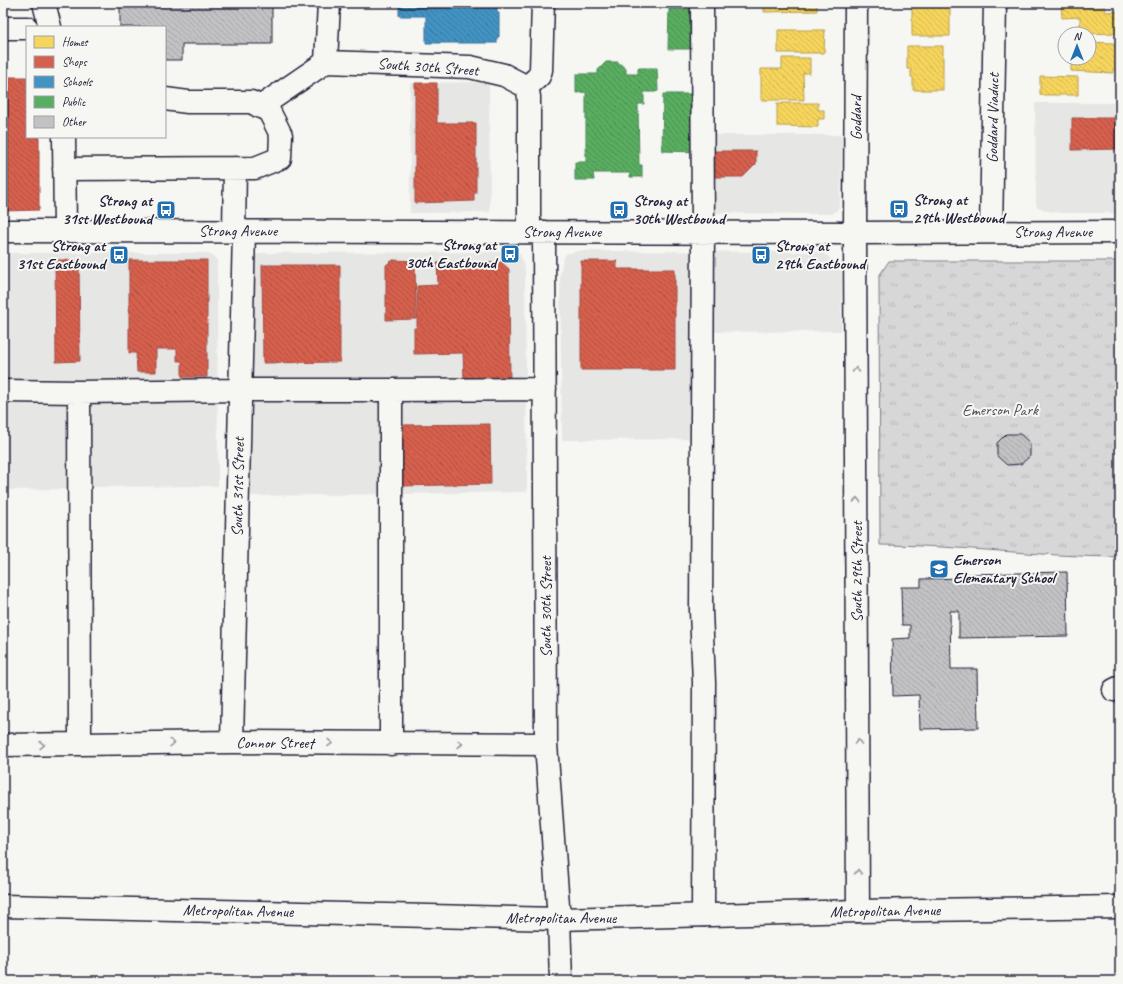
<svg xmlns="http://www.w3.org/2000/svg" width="1123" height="984" font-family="Caveat,sans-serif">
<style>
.built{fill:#e6e6e4}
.park{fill:url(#park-tufts);stroke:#7c7c89}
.homes{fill:url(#homes-back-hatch);stroke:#b69f52}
.shops{fill:url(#shops-back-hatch);stroke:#a04d48}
.schools{fill:url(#schools-back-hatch);stroke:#39719a}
.public{fill:url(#public-back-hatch);stroke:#498456}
.building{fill:url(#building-back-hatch);stroke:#22223b}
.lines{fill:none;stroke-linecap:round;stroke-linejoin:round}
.minor-casing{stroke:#22223b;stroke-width:25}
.major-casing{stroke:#22223b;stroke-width:25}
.minor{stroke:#f6f6f2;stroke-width:22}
.major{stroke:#f6f6f2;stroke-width:22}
.oneway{stroke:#9797a0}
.labels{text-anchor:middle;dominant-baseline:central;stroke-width:4;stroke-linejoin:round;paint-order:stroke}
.street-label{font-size:16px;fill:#22223b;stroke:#f6f6f2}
.poi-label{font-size:16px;font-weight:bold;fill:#22223b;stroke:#f6f6f2;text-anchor:start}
.park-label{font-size:16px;fill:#4f4f62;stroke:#f6f6f2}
</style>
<defs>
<pattern id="park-tufts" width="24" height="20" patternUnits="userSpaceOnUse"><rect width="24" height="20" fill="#d7d7d7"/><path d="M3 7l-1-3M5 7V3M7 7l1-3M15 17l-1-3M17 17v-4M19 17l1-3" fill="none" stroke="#b8b8b9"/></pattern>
<pattern id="homes-back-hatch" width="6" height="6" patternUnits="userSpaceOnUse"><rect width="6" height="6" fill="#f6d55c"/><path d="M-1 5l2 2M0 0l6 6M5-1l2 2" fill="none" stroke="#d3b751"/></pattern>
<pattern id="shops-back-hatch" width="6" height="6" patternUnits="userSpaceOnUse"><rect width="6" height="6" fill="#d6604d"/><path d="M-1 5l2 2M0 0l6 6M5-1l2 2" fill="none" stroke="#ad4f41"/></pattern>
<pattern id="schools-back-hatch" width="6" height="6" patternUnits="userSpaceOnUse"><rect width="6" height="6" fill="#4393c3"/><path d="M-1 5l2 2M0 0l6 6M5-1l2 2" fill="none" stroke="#3878a0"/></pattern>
<pattern id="public-back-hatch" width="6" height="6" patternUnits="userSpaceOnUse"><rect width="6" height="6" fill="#5aae61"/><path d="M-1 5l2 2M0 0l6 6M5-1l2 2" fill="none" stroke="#4a8d51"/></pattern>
<pattern id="building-back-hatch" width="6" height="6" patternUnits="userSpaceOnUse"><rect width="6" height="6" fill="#c2c2c4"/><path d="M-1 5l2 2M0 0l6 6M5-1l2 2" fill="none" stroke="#a6a6a9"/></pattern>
</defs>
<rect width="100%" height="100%" fill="#f6f6f2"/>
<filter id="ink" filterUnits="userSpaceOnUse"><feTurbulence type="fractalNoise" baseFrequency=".025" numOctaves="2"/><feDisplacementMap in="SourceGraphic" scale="8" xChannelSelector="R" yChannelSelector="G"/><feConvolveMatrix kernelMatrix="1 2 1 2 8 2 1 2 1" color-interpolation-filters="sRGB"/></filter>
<g filter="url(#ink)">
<path class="built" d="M489,82L490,212L410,213V83Z
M1035,103H1120V213H1062L1047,211L1036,206Z
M708,135H843L840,202L838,209L832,214L717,213L711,211Z
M577,251L819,252L826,255L838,264L842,274L841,331L707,332V439L562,440L560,275L563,259L566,254Z
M514,252L520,254L525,269L527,492L250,496L248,266L250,259L255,255L262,253Z
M3,253H206L213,256L217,261L218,486L86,487L70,489L3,490Z"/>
<path class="park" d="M889,261H1120V557C1040,557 960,545 880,545L879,276Z"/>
<path class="homes" d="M757,3H817V11L764,12V4H757Z
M912,3H950V36H912Z
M1080,3V8L1105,7L1106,12L1119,11L1120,33L1080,34V17L1062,18L1061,4Z
M778,30H825L824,53H778Z
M1089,42L1113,43V45H1120V70L1113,69V73L1071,71V58H1089Z
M907,46H943V90H913V77H911V69H907Z
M782,58H810V73H803L804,100H761V69H782Z
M1040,76L1078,77V95H1040Z
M782,103H818V110H824V119H818V127L777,126V104H782Z"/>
<path class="shops" d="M3,77H27V137H39V210L4,211Z
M415,83H437V123H476V193H474V201L415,203Z
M1072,118H1120V149L1072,150Z
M709,151H756V164L743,177H709Z
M55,260H79L80,361L56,362Z
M129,260H207V377H182V361H177V349H156V372H137L136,353H129Z
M393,260L415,261L416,319L386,320V265Z
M581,261H617V269H675V370H581Z
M501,262L509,269L510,381H464L463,353L414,354V328H417V286L438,285L437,263Z
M262,265H340V362L263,363Z
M490,424L491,484L401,486L400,425Z"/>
<path class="schools" d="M399,3H497V13H499V37H497V43H426V16H399Z"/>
<path class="public" d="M669,9H690V21H692V49H668Z
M606,62H618L626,69V74H638V68H657L658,91L655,92H644V104H638L639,165H642V177H630V173H593L594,180H575V162H586V92L576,93V74H598V70Z
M663,94H698L697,152L662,151Z"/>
<path class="building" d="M120,3H272V44H182V60H165V27H120Z
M1006,434H1020L1030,443V456L1021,464L1007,465L997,456V443Z
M1067,572L1068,636L959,638V611H950L951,669H977L978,728L920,729L919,695L893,696L892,639L910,638V625H902L901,587H921V579L969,578V574Z
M1118,943H1120V981H1119Z"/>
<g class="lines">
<g class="minor-casing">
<path id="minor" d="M44,3L50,27
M702,3L703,232L701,611L704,683L703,915
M856,3L855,233L858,911
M3,28H27
M326,62L470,67L504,75L527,87L529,97V232
M527,87L539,76L541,70L543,3
M260,107L326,62L329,3
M64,137L65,231
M64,169L255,168L280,158L281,135L269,111L251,102H188L165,99
M3,231L855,233L1120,232
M234,231L235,168
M544,232L546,744L559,919L561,981
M991,232L995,3
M3,391L79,392
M1114,690L1120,687
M232,742L244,231
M80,744L79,392L240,390H391
M391,744V390L545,389
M3,745L232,742L546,744"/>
</g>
<g class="major-casing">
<path id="major" d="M3,906L559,919L858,911L1120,907"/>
</g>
<use href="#minor" class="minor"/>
<use href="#major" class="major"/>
</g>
<defs><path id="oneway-chevron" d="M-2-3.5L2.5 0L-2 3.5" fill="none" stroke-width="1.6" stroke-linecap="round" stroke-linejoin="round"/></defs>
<g class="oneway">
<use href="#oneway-chevron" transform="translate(856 370) rotate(-90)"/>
<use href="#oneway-chevron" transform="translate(857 500) rotate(-90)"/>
<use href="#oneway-chevron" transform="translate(858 742) rotate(-90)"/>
<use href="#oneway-chevron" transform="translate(172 743) rotate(-1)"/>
<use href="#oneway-chevron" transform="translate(330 743) rotate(1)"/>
<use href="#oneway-chevron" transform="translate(460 744)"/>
<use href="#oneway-chevron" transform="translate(42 745) rotate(-1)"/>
<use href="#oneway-chevron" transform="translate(858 872) rotate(-90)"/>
</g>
</g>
<defs>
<g id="bus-square" transform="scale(1)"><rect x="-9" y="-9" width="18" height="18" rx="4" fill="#1f6fb2" stroke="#f6f6f2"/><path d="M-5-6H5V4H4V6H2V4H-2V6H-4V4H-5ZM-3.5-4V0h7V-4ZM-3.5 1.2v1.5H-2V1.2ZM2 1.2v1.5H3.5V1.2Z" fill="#fff"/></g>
<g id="school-square" transform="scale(1)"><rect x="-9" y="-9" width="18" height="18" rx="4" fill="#1f6fb2" stroke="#f6f6f2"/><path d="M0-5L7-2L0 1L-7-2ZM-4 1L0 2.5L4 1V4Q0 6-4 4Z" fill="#fff"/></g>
</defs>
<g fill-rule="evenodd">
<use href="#bus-square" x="899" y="209"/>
<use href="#bus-square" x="166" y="210"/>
<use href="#bus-square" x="619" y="210"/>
<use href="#bus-square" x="510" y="254"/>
<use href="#bus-square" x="119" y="255"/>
<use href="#bus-square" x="761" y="255"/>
<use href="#school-square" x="939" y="569"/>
</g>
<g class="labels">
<g class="street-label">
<text transform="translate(428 67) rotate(4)">South 30th Street</text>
<text transform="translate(856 118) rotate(-90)">Goddard</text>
<text transform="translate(993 118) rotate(-89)">Goddard Viaduct</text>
<text x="238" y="231">Strong Avenue</text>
<text x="562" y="232">Strong Avenue</text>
<text x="1053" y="232">Strong Avenue</text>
<text transform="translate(238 487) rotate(-89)">South 31st Street</text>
<text transform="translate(857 572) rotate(-90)">South 29th Street</text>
<text transform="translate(546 607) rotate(-90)">South 30th Street</text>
<text x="275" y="743">Connor Street</text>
<text transform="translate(238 911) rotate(1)">Metropolitan Avenue</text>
<text transform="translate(885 911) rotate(-1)">Metropolitan Avenue</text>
<text x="561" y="918">Metropolitan Avenue</text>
</g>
<g class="poi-label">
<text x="913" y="200">Strong at<tspan x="913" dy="18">29th Westbound</tspan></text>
<text x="152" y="201" text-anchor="end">Strong at<tspan x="152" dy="18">31st Westbound</tspan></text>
<text x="633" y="201">Strong at<tspan x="633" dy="18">30th Westbound</tspan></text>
<text x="496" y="245" text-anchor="end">Strong at<tspan x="496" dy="18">30th Eastbound</tspan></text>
<text x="105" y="246" text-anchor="end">Strong at<tspan x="105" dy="18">31st Eastbound</tspan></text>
<text x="775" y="246">Strong at<tspan x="775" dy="18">29th Eastbound</tspan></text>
<text x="953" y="560">Emerson<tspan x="953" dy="18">Elementary School</tspan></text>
</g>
<g class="park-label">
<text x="1000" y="410">Emerson Park</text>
</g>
</g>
<rect width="1123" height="984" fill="none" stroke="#f6f6f2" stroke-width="16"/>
<rect x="8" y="8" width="1107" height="968" fill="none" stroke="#22223b" stroke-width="1.5" filter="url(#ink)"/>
<rect x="26" y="26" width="140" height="112" fill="#f6f6f2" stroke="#a1a1a9"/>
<rect x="34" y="36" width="20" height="12" fill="#f6d55c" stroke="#a1a1a9"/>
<text x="62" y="46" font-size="12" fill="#22223b">Homes</text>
<rect x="34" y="56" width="20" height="12" fill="#d6604d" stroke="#a1a1a9"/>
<text x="62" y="66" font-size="12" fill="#22223b">Shops</text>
<rect x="34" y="76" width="20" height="12" fill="#4393c3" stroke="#a1a1a9"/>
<text x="62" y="86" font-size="12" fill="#22223b">Schools</text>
<rect x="34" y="96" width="20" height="12" fill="#5aae61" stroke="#a1a1a9"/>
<text x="62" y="106" font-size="12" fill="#22223b">Public</text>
<rect x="34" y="116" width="20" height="12" fill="#c2c2c4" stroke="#a1a1a9"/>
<text x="62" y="126" font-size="12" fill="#22223b">Other</text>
<g transform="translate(1077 46)"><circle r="19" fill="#f6f6f2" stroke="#a1a1a9"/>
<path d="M0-3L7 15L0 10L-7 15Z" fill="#1f6fb2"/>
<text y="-6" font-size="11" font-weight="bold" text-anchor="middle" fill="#22223b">N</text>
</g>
</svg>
